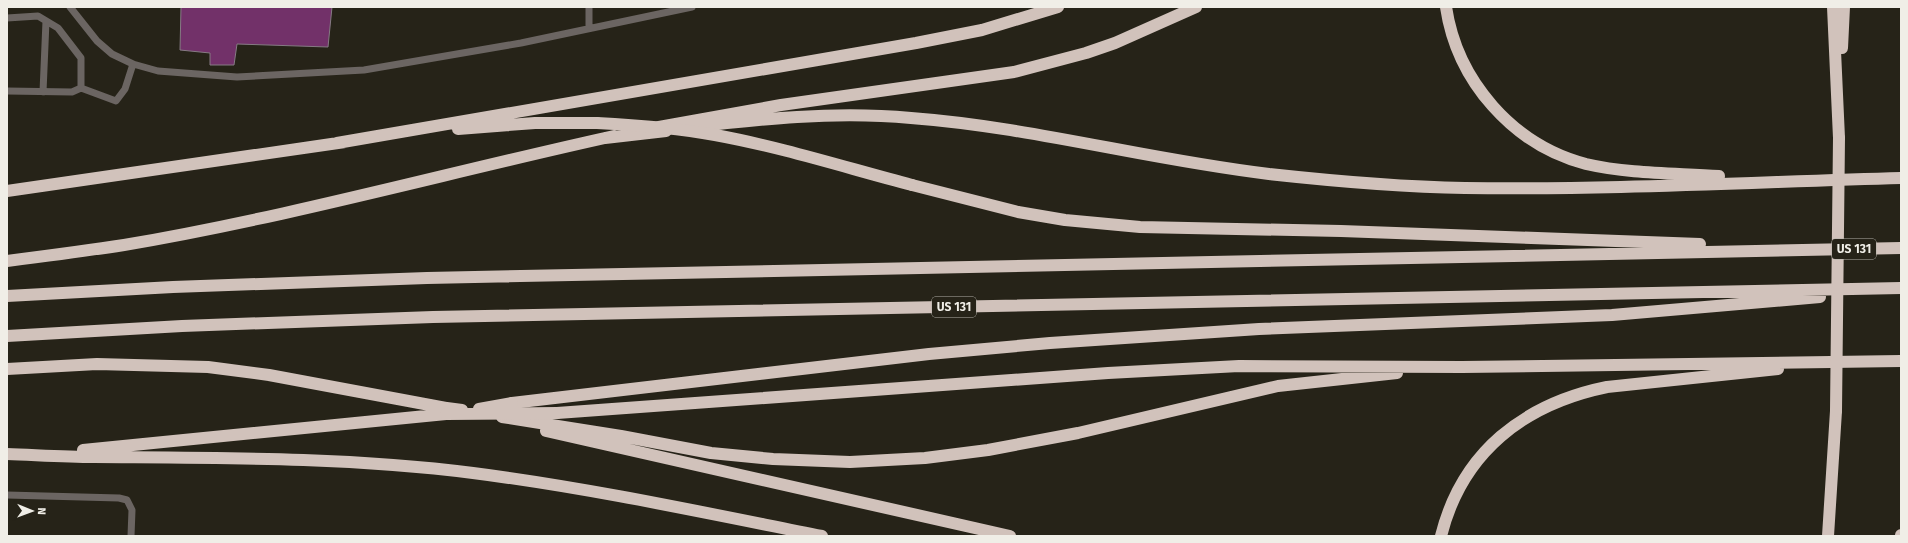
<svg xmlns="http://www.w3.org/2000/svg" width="1908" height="543" font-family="'Fira Sans',sans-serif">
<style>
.building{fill:#723169;stroke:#867b84}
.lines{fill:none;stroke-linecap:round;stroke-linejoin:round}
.service{stroke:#6b6562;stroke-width:7}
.motorway{stroke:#d1c2bb;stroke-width:12}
.motorway-bridge{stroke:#d1c2bb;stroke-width:12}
.labels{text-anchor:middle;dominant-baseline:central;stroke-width:3.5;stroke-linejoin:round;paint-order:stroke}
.shield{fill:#262318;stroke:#b3b1a9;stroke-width:1}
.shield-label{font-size:12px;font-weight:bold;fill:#f0eee7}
</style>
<rect width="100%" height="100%" fill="#262318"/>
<path class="building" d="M181,7H332L328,47L237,44L234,65H210V53L180,50Z"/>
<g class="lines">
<path class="service" d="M7,18L38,16L58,28L81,58V88
M589,28V7
M133,64L158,71L237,77L364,70L521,43L692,7
M7,91L72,92L81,88L116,101L125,89L133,64L112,54L97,41L70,7
M43,92L46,21
M7,495L119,498L127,500L132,510L131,536"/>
<path class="motorway" d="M1446,7C1457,81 1513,145 1586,164C1629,174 1675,173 1719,176
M1833,7L1839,138
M1842,48L1844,7
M659,127L781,105L1014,72L1086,53L1115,43L1196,7
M684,128C760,119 834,111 911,118C1031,127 1149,160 1269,174C1333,181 1400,187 1465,188C1610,190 1756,182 1901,178
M458,129L535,123H597
M605,138L666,131
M337,143L916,43L982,30L1058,7
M912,185L1018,212L1065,220L1140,227L1341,231L1700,244
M7,191L345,142
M7,261C46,256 85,251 124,245C289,217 450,172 614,136
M7,296L173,287L427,278L1901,248
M7,336L182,326L433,317L1901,288
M7,369L97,364L208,367L269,375L446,408
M512,403L929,354L1050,343L1259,329L1612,315L1820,297
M439,407L462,410
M557,413L1108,373L1239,366L1462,367L1901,361
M502,417L621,436L711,453L773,459L850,462L925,458L988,450L1078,433L1278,386L1397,373
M546,431L1010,536
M83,450L446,414
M7,454C36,455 65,457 94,457C220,458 347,457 473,473C590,488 706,513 822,536
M1441,536C1462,452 1524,404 1607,387L1778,369
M1828,536L1836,411
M1901,536V535"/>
<path class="motorway-bridge" d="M597,123C636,125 676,128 715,135C781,147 847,168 912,185
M479,409L512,403
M1836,411L1839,138
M446,414L557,413"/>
</g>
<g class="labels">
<g class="shield">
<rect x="1832" y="239" width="44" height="20" rx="3"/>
<rect x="932" y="297" width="44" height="20" rx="3"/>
</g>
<g class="shield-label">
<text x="1854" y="249">US 131</text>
<text x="954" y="307">US 131</text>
</g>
</g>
<rect width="1908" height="543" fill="none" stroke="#f0eee7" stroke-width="16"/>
<g transform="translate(32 511) rotate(91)" stroke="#262318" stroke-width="3" paint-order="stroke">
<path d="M0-3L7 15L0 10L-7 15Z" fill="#f0eee7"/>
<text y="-6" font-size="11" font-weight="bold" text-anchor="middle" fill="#f0eee7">N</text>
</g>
</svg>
